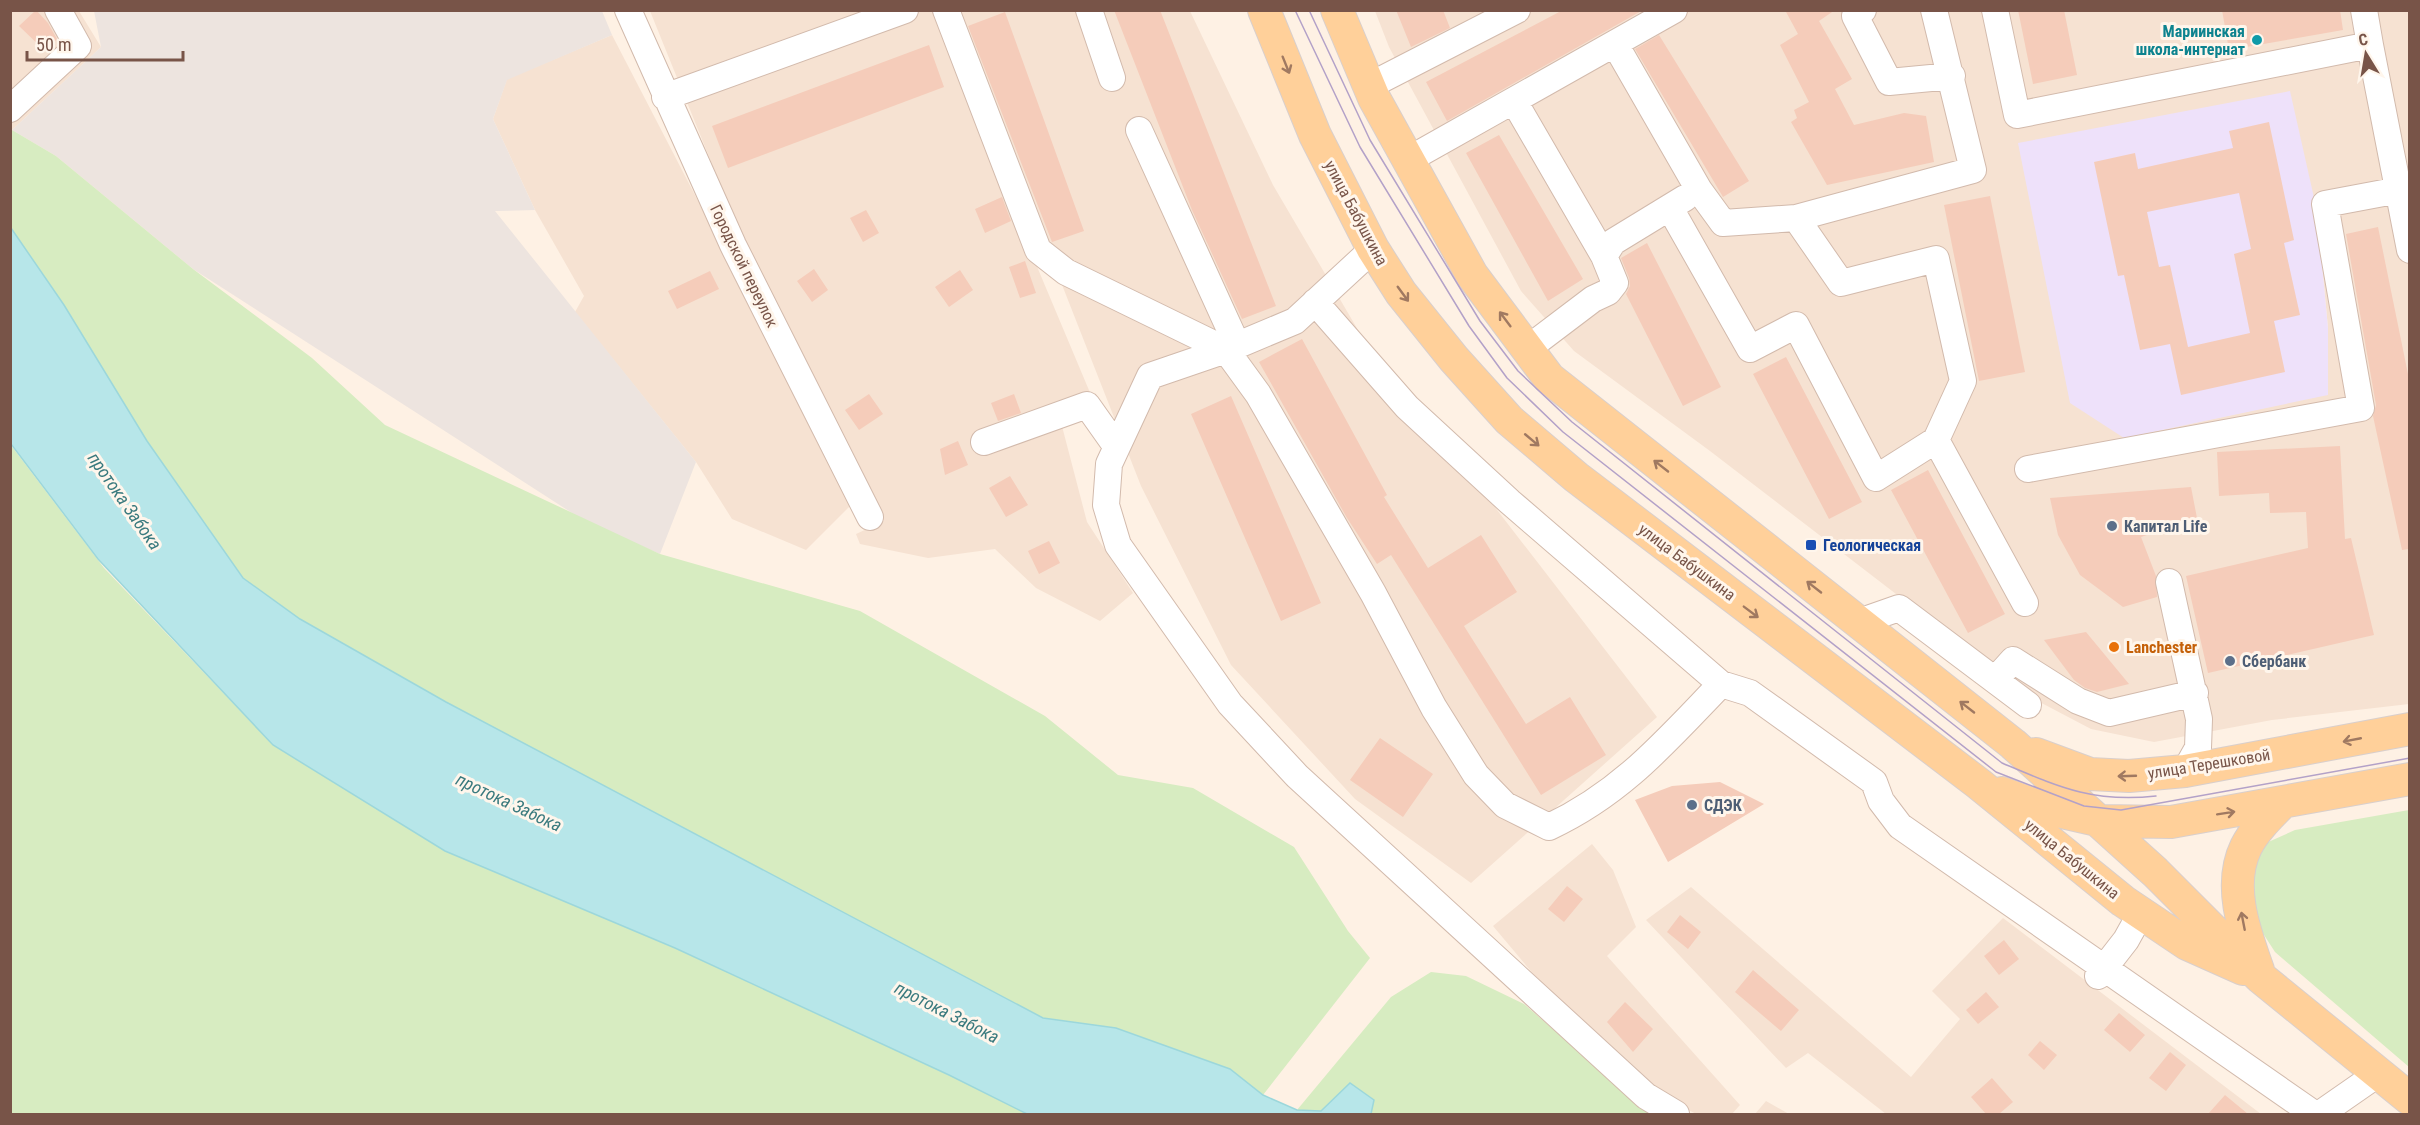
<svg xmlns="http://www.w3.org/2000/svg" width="2420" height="1125" font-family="'Roboto Condensed',sans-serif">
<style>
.residential{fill:#f6e2d2;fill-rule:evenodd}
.industrial{fill:#ede4df}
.education{fill:#eee1fa}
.green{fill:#d7ecc1}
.water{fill:#b7e6e9;stroke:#9cd7db;stroke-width:1.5}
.building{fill:#f5ccba;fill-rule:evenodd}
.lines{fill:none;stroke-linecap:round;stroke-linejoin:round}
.minor-casing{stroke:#d2baac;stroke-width:28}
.major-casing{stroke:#d9cfcc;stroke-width:34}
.minor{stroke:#fff;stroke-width:26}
.major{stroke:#ffd09a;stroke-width:32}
.tram{stroke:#b3a1c8;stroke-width:1.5}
.oneway{stroke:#a07961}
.culture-dot{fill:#0f9aa8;stroke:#fff6ec;stroke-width:2}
.service-dot{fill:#5c6f8a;stroke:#fff6ec;stroke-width:2}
.transit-dot{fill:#1a4fb4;stroke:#fff6ec;stroke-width:2}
.food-dot{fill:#e8710a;stroke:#fff6ec;stroke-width:2}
.labels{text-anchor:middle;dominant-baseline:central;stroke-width:6;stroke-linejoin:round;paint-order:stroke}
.culture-label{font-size:16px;font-weight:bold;fill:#0d838f;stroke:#fff6ec;text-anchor:end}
.street-label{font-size:16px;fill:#785448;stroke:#fff6ec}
.service-label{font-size:16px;font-weight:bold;fill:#4e5e75;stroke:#fff6ec;text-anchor:start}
.transit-label{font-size:16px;font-weight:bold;fill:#164399;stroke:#fff6ec;text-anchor:start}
.food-label{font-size:16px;font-weight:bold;fill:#c56008;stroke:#fff6ec;text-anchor:start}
.water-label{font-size:18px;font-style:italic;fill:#3a7a7e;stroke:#fff6ec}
</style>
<rect width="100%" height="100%" fill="#fef1e4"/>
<path class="residential" d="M10,11H79L101,47L12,130Z
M650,11H1190L1273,185L1358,330L1657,717L1471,883L1355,799L1231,665L1141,486L1046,244L988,150L1091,395L1057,407L1087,522L1133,593L1100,621L1036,588L995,549L928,558L860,544L856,534L884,521L746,248Z
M1375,11H2409V704L2272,720L2154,742L2091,729L2030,697L1710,451L1574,351L1521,291L1389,47ZM2317,211L2328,328V394L2124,438Z
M612,35L854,502L806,550L732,519L696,462L575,312L584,296L535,210L493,119L507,79Z
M1592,844L1613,870L1636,927L1607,956L1740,1105L1732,1114H1696L1654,1091L1540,982L1493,926Z
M1691,887L1911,1077L1960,1019L1932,991L2003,918L2261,1114H1886L1808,1053L1786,1068L1646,920Z
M1766,1101L1789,1114H1755Z"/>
<path class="industrial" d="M94,11H602L612,35L507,80L493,119L535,210L495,211L696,462L660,554L586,522L193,269L56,156L12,130L101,47Z"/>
<path class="education" d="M2290,91L2317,211L2328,328V395L2124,438L2070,403L2018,143Z"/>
<path class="green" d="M12,130L56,156L193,269L312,358L385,425L660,554L860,611L1045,716L1118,775L1193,788L1294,847L1348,931L1370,958L1263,1095L1230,1069L1116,1028L1043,1018L446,702L300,619L243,578L147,441L64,305L11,228Z
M10,444L104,568L273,745L445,851L675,948L949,1075L1027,1114H11Z
M2409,810V1067L2275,952L2257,924L2250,871L2266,843L2295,830Z
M1431,972L1466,976L1524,1004L1637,1102L1657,1114H1371L1373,1100L1321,1111L1297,1110L1391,997Z"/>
<path class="water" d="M11,228L64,305L147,441L243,578L300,619L446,702L1043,1018L1116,1028L1230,1069L1263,1095L1297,1110L1321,1111L1350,1083L1374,1100L1371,1114H1027L949,1075L675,948L445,851L273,745L98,559L11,444Z"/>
<path class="building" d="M36,10L48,23L57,39L45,51L19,26Z
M1114,10H1160L1276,306L1242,319L1192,210Z
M1396,10H1443L1450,28L1411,47Z
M1563,10H1643L1447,121L1426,82Z
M1785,10H1835L1819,21L1852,79L1835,89L1854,125L1904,113L1926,116L1934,162L1827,185L1791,122L1797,118L1794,110L1809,102L1780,45L1798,34Z
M2018,10H2064L2077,75L2033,84Z
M2222,10H2340L2343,30L2229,50Z
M1005,12L1084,231L1052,242L968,26Z
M1659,35L1749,181L1723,197L1635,49Z
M929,45L944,87L728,168L712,126Z
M2269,122L2294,240L2284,243L2300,315L2274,321L2285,372L2181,395L2170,344L2140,350L2124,275L2118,276L2094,162L2135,153L2138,169L2233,148L2229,131ZM2239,193L2251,249L2234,254L2250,333L2188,347L2170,265L2159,267L2147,212Z
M1499,135L1583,279L1548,301L1466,153Z
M1990,196L2025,372L1979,381L1944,205Z
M1002,197L1011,221L985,233L975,209Z
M866,210L879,233L863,242L850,218Z
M2378,227L2409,379V549L2402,550L2373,416L2376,405L2346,234Z
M1647,243L1721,387L1683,406L1626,294L1630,286L1629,278L1621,258Z
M1025,261L1036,293L1020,298L1009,267Z
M814,269L828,290L812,302L797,281Z
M960,270L973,290L949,307L935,287Z
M710,271L719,289L677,309L668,291Z
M1302,339L1387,495L1384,497L1428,568L1481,535L1517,592L1464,626L1526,724L1570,697L1606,755L1541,795L1391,555L1377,564L1347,518L1259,362Z
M1786,357L1862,502L1829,519L1753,374Z
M869,394L883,414L859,430L845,410Z
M1014,394L1021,413L998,421L991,403Z
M1231,396L1321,603L1281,621L1191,414Z
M958,441L968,465L945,475L940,449Z
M2340,446L2345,539L2351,538L2374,635L2208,673L2186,576L2308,548L2306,512L2270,513L2269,493L2219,496L2217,452Z
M1928,470L2005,614L1968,633L1891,490Z
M1010,476L1028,505L1006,517L989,488Z
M2191,487L2197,518L2141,537L2156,576L2157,597L2123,607L2080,575L2058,535L2050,498Z
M1049,541L1060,563L1039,574L1028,551Z
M2086,632L2129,684L2097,692L2085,688L2074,680L2044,640Z
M1380,738L1433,774L1403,817L1350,780Z
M1720,782L1764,804L1668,862L1635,800L1672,786Z
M1567,886L1583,899L1564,922L1548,909Z
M1680,915L1701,932L1688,949L1667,932Z
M2004,940L2019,959L1999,975L1984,956Z
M1753,970L1799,1010L1781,1031L1735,992Z
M1986,992L1999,1007L1978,1024L1966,1010Z
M1625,1002L1653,1029L1633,1052L1607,1022Z
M2119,1013L2145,1035L2130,1052L2104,1030Z
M2040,1041L2057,1055L2044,1070L2028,1055Z
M2170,1052L2186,1065L2166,1091L2149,1078Z
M1992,1078L2013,1102L1999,1114H1986L1971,1097Z
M2225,1095L2248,1114H2208Z"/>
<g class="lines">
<g class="minor-casing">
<path id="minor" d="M628,10L733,245L870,517
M946,10L1038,250L1066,272L1226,350L1295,321L1373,249
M1089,10L1112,78
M1863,10L1855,16L1889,82L1952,76
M1995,10L2017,115L2370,45L2410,250
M2364,10L2370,45
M1615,44L1699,190L1723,223L1796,218L1841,283L1936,259L1963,381L1936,440
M1369,86L1517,10
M665,97L905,10
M1514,101L1604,256
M10,109L78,46L58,10
M1139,130L1237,345
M1408,160L1674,10
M1670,208L1750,349L1796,325L1876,478L1936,440L2025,603
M1796,218L1973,170L1934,10
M1315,302L1407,407L1510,502L1721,684L1750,693L1874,782L1881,801L1900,826L2314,1114
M1527,349L1593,299L1608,292L1615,283L1604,256L1613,242L1685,198
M984,442L1087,405L1116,446
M2028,469L2361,408L2325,204L2410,188
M2169,582L2199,719L2198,748L2185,771
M1859,622L1899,608L2028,705
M1995,680L2013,660L2078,701L2109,713L2195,693
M2098,976L2126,940L2141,913
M1676,1114L1646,1096L1297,776L1230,704L1118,545L1106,505L1109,464L1150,376L1226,350L1258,394L1373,593L1434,708L1476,775L1505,805L1549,827C1622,793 1666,741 1721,684
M2320,1114L2379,1073"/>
</g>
<g class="major-casing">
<path id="major" d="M1264,10L1315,135L1373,249L1401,293L1454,359L1509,420L1576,477L1979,784L2123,901L2187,944L2243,969
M1337,10L1374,98L1472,275L1549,378L2013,744L2155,872L2260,977L2410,1099
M2036,754L2090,774L2129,776L2185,771L2410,729
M2002,793L2044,808L2101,821L2171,822L2410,779
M2258,970C2245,933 2227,886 2246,847C2254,831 2268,817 2281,804"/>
</g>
<use href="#minor" class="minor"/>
<use href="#major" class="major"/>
<path class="tram" d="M1295,10L1360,147L1469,326L1507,378L1563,432L1996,772L2084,806L2121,810L2410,758
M1309,10L1370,140L1480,321L1518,371L1572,422L2002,763C2059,787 2093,803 2156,796"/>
</g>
<defs><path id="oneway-shaft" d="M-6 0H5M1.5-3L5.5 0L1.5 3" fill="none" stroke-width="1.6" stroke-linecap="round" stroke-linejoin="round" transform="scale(1.5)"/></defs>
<g class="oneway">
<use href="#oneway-shaft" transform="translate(1286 65) rotate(68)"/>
<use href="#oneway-shaft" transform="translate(1403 294) rotate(54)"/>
<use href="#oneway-shaft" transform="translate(1505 319) rotate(-127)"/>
<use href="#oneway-shaft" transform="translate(1532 440) rotate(40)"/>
<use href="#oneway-shaft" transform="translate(1661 466) rotate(-142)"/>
<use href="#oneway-shaft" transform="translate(1814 587) rotate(-142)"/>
<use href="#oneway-shaft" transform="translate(1751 612) rotate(37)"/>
<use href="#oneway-shaft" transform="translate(1967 707) rotate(-142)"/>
<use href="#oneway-shaft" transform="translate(2352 740) rotate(169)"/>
<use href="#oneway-shaft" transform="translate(2127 776) rotate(178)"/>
<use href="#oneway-shaft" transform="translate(2226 813) rotate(-9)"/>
<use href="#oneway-shaft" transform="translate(2243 921) rotate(-101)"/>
</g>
<circle class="culture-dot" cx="2257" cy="40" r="6"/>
<g class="service-dot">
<circle cx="2112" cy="526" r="6"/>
<circle cx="2230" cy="661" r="6"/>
<circle cx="1692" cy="805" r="6"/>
</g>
<rect class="transit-dot" x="1805" y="539" width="12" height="12" rx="3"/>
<circle class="food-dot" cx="2114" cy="647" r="6"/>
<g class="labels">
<g class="culture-label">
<text x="2245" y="31">Мариинская<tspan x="2245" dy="18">школа-интернат</tspan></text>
</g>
<g class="street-label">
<text transform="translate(1356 213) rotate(62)">улица Бабушкина</text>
<text transform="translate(744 266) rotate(64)">Городской переулок</text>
<text transform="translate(1687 562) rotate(37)">улица Бабушкина</text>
<text transform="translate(2209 764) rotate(-9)">улица Терешковой</text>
<text transform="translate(2072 859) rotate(39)">улица Бабушкина</text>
</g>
<g class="service-label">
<text x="2124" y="526">Капитал Life</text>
<text x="2242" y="661">Сбербанк</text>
<text x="1704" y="805">СДЭК</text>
</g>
<g class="transit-label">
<text x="1823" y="545">Геологическая</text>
</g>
<g class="food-label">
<text x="2126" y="647">Lanchester</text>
</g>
<g class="water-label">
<text transform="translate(125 501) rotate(55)">протока Забока</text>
<text transform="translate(509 802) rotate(25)">протока Забока</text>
<text transform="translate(947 1012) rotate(27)">протока Забока</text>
</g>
</g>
<rect width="2420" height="1125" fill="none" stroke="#785448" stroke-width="24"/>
<g transform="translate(2366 54) rotate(349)" stroke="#fff6ec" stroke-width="4.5" paint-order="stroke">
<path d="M0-4.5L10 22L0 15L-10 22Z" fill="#785448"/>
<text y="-9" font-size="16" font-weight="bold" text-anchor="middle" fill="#785448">С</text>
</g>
<path d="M27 51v9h156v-9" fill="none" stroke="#785448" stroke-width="3"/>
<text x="36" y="51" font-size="18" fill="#785448" stroke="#fff6ec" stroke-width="4.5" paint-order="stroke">50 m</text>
</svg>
